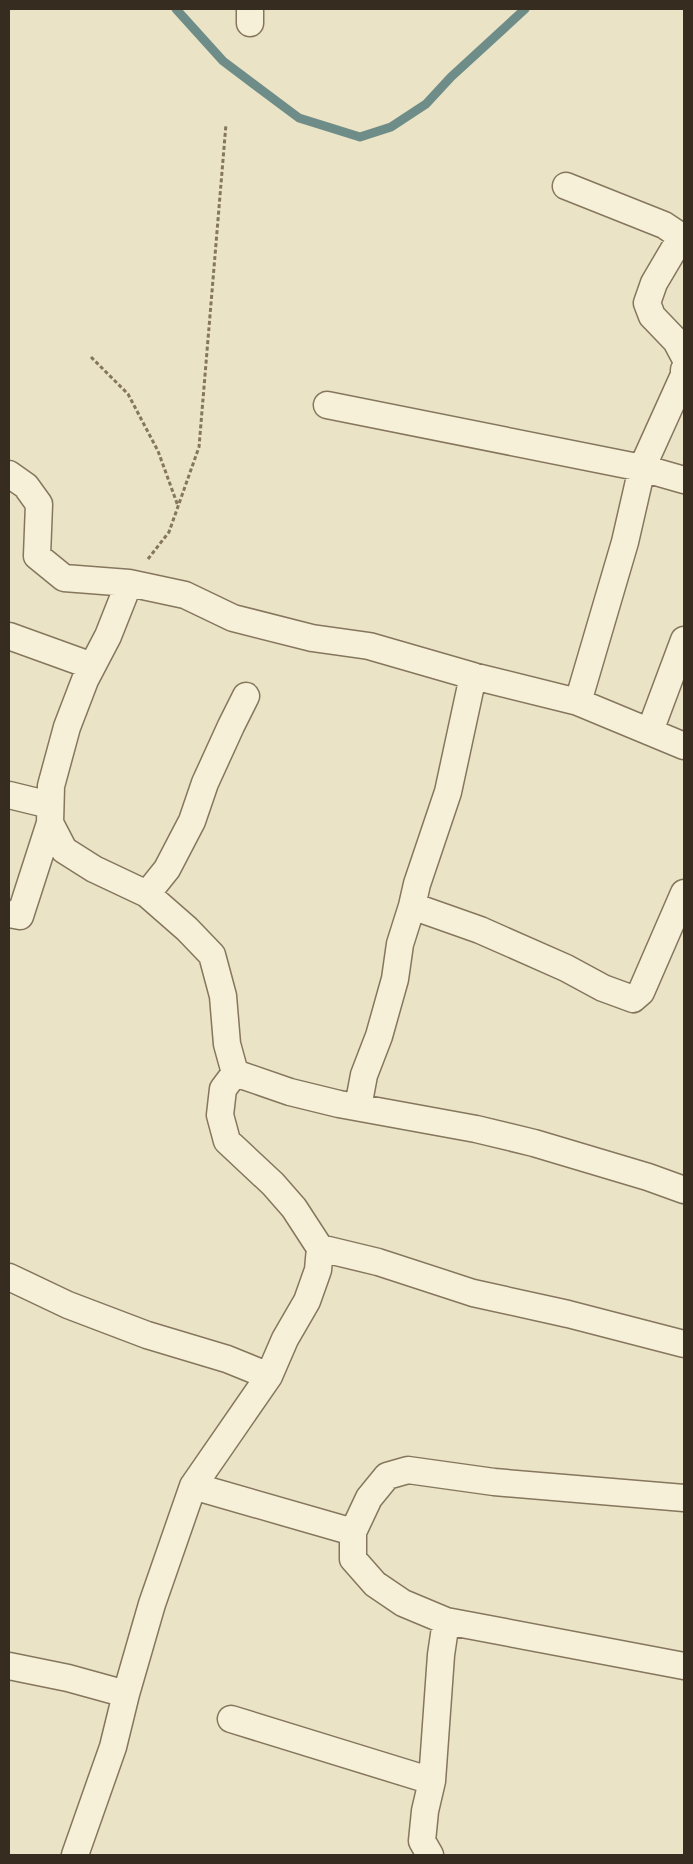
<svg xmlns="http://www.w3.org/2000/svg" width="693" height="1864" font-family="'Playfair Display',serif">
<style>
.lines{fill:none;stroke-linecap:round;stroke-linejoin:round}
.stream{stroke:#6f8d88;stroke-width:9}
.minor-casing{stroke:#85765d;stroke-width:29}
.path{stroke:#85765d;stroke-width:3;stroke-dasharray:4 2.5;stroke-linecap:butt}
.minor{stroke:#f6f0d9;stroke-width:26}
</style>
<rect width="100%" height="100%" fill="#ebe3c6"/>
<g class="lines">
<path class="stream" d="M176,9L223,61L299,118L360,137L391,127L426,104L451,77L525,9"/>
<g class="minor-casing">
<path id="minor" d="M250,9V23
M566,186L664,225L676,233L677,244L654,283L647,303L652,316L676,341L684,356
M327,405L642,468L684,480
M9,474L26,486L39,504L37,556L64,578L129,583L185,595L233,618L312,638L369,646L473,676L578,702L684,746
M129,583L108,636L85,680L67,727L51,786L50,823L64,850L94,869L147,894L187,929L212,955L223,996L227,1044L235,1073
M9,636L92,666
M578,702L625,542L642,468L684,375V370
M650,731L684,640
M9,795L50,805
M147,894L167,869L192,821L205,783L231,726L246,696
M412,906L480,930L566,968L603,988L633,999L641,992L684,893
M9,914L20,916L50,823
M235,1073L290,1092L339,1104L476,1129L534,1143L648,1177L684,1190
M358,1107L364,1075L379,1036L395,979L400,944L412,906L417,884L448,792L473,676
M320,1248L378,1262L473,1293L568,1314L684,1344
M9,1277L68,1305L147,1335L227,1359L269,1376
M193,1486L353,1532
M684,1498L494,1482L408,1470L387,1476L369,1498L353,1532V1559L375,1584L403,1603L446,1621L684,1666
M9,1666L68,1678L126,1694
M231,1719L432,1781
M75,1855L113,1747L126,1694L152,1604L193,1486L269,1376L285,1339L307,1301L318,1270L320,1248L294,1208L273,1184L227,1141L220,1115L223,1089L235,1073
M430,1855L422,1841L425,1811L432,1781L441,1655L446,1621"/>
</g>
<path class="path" d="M91,357L128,394L158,451L178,506
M148,559L169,532L199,447L226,124"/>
<use href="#minor" class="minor"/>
</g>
<rect width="693" height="1864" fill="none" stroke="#362d20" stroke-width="20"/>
</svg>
